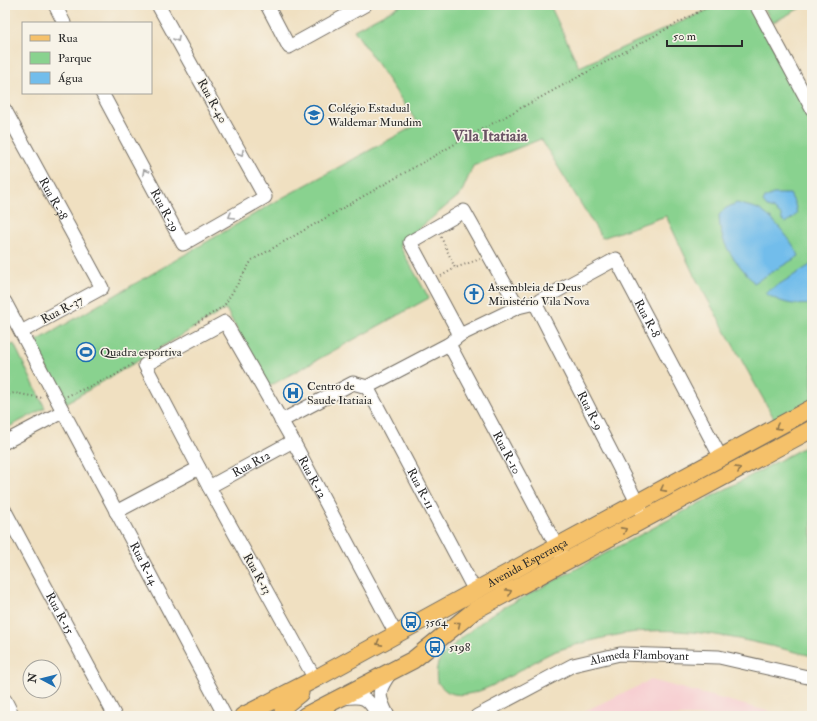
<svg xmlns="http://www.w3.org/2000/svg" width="817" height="721" font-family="'IM FELL Double Pica',serif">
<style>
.built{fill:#f7cfd2}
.green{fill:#89d28f;stroke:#5a7e5d}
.water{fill:#72bdeb;stroke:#4e748b}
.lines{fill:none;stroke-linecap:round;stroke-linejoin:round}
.minor-casing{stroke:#706a60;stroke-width:15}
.major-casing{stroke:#706a60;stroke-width:19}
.path{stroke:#706a60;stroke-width:2;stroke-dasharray:1 3;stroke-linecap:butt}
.minor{stroke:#fff;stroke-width:13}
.major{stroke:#f5c16b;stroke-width:17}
.oneway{stroke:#a0a0a0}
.oneway2{stroke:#90764b}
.labels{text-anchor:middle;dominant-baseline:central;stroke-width:3;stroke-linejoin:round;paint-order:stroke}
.street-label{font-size:12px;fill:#2b2b2b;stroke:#f7f3e8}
.poi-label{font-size:12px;fill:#2b2b2b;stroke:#f7f3e8;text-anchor:start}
.district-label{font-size:16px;font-weight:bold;fill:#6a5465;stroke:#f7f3e8}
</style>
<rect width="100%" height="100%" fill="#f7f3e8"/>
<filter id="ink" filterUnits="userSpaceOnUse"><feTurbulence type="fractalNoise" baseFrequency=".025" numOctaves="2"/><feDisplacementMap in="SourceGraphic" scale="8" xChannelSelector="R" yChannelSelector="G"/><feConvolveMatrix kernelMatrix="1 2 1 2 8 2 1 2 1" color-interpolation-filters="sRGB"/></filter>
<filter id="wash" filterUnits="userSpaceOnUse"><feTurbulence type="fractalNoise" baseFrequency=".012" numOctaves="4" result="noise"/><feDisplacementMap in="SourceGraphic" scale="16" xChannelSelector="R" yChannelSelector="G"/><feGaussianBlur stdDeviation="0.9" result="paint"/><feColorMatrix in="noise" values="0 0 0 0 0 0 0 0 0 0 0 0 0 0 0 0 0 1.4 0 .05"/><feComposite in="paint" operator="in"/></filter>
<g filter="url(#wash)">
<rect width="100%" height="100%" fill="#f0e0c1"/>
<path class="built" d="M651,680L786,716H574Z"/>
<path class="green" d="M401,5H550L579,67L719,5H751L812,120V400L775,420L694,275L666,216L602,238L541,139L473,166L461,194L399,245L429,298L268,387L226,309L63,405L35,342L282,198L418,124L354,30Z
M763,5H806L772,23Z
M14,344L45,408L5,429V348Z
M812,443V656C759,643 702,628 648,631C623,632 579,643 556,651C529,661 476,706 448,692C444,690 440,685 437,682C436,675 436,670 438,663C445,649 477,626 490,615Z"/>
<path class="water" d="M773,194H790L795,204L797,214L786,223L782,220L781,215L773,209L767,207L763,202L765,198Z
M737,203C744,206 752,206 758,209C772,216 793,242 799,256L754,283C735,259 720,248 719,215L726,208Z
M812,264V304C794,306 780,303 765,293Z"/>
</g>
<g filter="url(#ink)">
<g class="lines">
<g class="minor-casing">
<g id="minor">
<path d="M55,5L64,23"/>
<path d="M267,5L289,47L365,5"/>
<path d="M756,5L812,109"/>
<path id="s1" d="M102,93L183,244L265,197L158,5"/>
<path id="s2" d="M5,110L102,288L21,332"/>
<path id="s3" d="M5,302L225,716"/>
<path id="s4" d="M535,303L641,510"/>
<path d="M460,335L410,242L464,211L518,307"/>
<path id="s5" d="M449,344L565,562"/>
<path id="s6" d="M367,387L475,591"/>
<path id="s7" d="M281,421L353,383L367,387L449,344L460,335L518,307L535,303L616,259L721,458"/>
<path d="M5,442L62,412"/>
<path id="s8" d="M209,487L293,441"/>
<path id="s9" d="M5,511L115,716"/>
<path d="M116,512L199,468"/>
<path id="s10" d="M315,679L209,487L145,365L225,322L293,441L396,634"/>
<path d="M343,698C364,695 368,697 378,716"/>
<path d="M5,700L13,716"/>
<path d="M388,716C377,695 377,691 391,672"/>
<path id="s11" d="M477,716L573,665L620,654L719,657L812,678"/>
</g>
</g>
<g class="major-casing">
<g id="major">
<path id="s12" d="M243,716L315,679L475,591L812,408"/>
<path d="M285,716L283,712L285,705L300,693"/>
<path d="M305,716L413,660L475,610L812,429"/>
</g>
</g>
<path class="path" d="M441,237L455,268L480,259
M441,276L455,268
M195,324L224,306L252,260L462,140L711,5
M5,396L14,393L43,398
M67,396L114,376L134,363"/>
<use href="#minor" class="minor"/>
<use href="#major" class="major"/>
</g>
<defs><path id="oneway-chevron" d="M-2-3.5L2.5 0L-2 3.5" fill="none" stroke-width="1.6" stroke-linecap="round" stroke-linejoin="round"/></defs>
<g class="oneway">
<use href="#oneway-chevron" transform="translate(177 39) rotate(61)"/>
<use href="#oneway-chevron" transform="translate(241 153) rotate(61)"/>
<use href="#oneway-chevron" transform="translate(145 172) rotate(-118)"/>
<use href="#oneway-chevron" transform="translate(231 216) rotate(150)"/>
</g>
<g class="oneway2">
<use href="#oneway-chevron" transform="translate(778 427) rotate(152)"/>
<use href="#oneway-chevron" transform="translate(738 469) rotate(-28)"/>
<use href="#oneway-chevron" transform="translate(663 489) rotate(152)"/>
<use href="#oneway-chevron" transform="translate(624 530) rotate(-28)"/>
<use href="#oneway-chevron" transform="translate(509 592) rotate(-28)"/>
<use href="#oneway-chevron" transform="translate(458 624) rotate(-39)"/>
<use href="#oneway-chevron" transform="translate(379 643) rotate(151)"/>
</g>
</g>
<defs>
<g id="school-ring" transform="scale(1)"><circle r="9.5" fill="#f7f3e8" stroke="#1f6fb2" stroke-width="1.5"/><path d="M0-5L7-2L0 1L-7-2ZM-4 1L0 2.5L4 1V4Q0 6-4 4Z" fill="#1f6fb2"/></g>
<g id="church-ring" transform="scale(1)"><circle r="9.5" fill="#f7f3e8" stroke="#1f6fb2" stroke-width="1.5"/><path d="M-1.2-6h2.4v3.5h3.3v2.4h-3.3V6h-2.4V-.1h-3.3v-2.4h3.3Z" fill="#1f6fb2"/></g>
<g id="stadium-ring" transform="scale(1)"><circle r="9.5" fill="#f7f3e8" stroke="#1f6fb2" stroke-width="1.5"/><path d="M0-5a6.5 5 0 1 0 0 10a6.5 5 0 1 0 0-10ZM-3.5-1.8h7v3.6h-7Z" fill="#1f6fb2"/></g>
<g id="hospital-ring" transform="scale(1)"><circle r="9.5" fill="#f7f3e8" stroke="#1f6fb2" stroke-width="1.5"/><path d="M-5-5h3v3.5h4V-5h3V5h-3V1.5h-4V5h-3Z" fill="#1f6fb2"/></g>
<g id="bus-ring" transform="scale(1)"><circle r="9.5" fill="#f7f3e8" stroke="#1f6fb2" stroke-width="1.5"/><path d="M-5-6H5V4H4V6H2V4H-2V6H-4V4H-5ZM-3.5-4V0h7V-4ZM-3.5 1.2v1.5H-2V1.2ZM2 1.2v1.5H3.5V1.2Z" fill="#1f6fb2"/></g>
</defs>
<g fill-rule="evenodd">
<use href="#school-ring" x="314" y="115"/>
<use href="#church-ring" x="474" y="294"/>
<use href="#stadium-ring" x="86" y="352"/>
<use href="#hospital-ring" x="293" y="393"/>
<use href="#bus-ring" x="411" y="622"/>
<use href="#bus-ring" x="435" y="647"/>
</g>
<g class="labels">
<g class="street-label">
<text transform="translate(212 101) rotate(61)">Rua R-40</text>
<text stroke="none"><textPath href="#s2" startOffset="101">Rua R-38</textPath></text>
<text stroke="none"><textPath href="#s1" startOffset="133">Rua R-39</textPath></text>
<text transform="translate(62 310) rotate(-28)">Rua R-37</text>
<text stroke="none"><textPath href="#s7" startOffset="444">Rua R-8</textPath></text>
<text stroke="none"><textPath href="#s4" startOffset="121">Rua R-9</textPath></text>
<text stroke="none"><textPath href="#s5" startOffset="123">Rua R-10</textPath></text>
<text stroke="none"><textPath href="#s8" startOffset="48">Rua R12</textPath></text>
<text stroke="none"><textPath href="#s10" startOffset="626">Rua R-12</textPath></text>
<text stroke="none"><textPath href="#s6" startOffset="115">Rua R-11</textPath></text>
<text stroke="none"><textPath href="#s12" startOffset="323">Avenida Esperança</textPath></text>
<text stroke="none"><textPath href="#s3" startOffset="296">Rua R-14</textPath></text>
<text transform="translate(257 574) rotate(61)">Rua R-13</text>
<text stroke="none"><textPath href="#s9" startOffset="116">Rua R-15</textPath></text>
<text stroke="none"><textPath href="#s11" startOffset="176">Alameda Flamboyant</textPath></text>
</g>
<g class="poi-label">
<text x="328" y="108">Colégio Estadual<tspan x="328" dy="14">Waldemar Mundim</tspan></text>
<text x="488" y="287">Assembleia de Deus<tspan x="488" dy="14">Ministério Vila Nova</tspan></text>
<text x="100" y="352">Quadra esportiva</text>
<text x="307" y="386">Centro de<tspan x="307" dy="14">Saude Itatiaia</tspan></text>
<text x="425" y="622">3564</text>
<text x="449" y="647">5198</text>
</g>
<g class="district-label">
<text x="490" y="136">Vila Itatiaia</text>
</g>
</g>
<rect width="817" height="721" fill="none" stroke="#f7f3e8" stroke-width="20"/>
<rect x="22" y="22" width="130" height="72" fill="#f7f3e8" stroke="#a5a39c"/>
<rect x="30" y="35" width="20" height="6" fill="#f5c16b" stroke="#a5a39c"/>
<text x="58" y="42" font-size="12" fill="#2b2b2b">Rua</text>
<rect x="30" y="52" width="20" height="12" fill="#89d28f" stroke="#a5a39c"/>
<text x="58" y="62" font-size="12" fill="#2b2b2b">Parque</text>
<rect x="30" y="72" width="20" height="12" fill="#72bdeb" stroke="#a5a39c"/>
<text x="58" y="82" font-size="12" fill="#2b2b2b">Água</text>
<g transform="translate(42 679) rotate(277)"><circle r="19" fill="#f7f3e8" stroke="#a5a39c"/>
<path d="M0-3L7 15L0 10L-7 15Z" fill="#1f6fb2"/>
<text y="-6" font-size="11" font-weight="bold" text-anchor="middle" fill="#2b2b2b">N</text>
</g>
<path d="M667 40v6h75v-6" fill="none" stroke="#2b2b2b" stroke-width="2"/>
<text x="673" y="40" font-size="12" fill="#2b2b2b" stroke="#f7f3e8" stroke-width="3" paint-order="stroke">50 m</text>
</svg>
